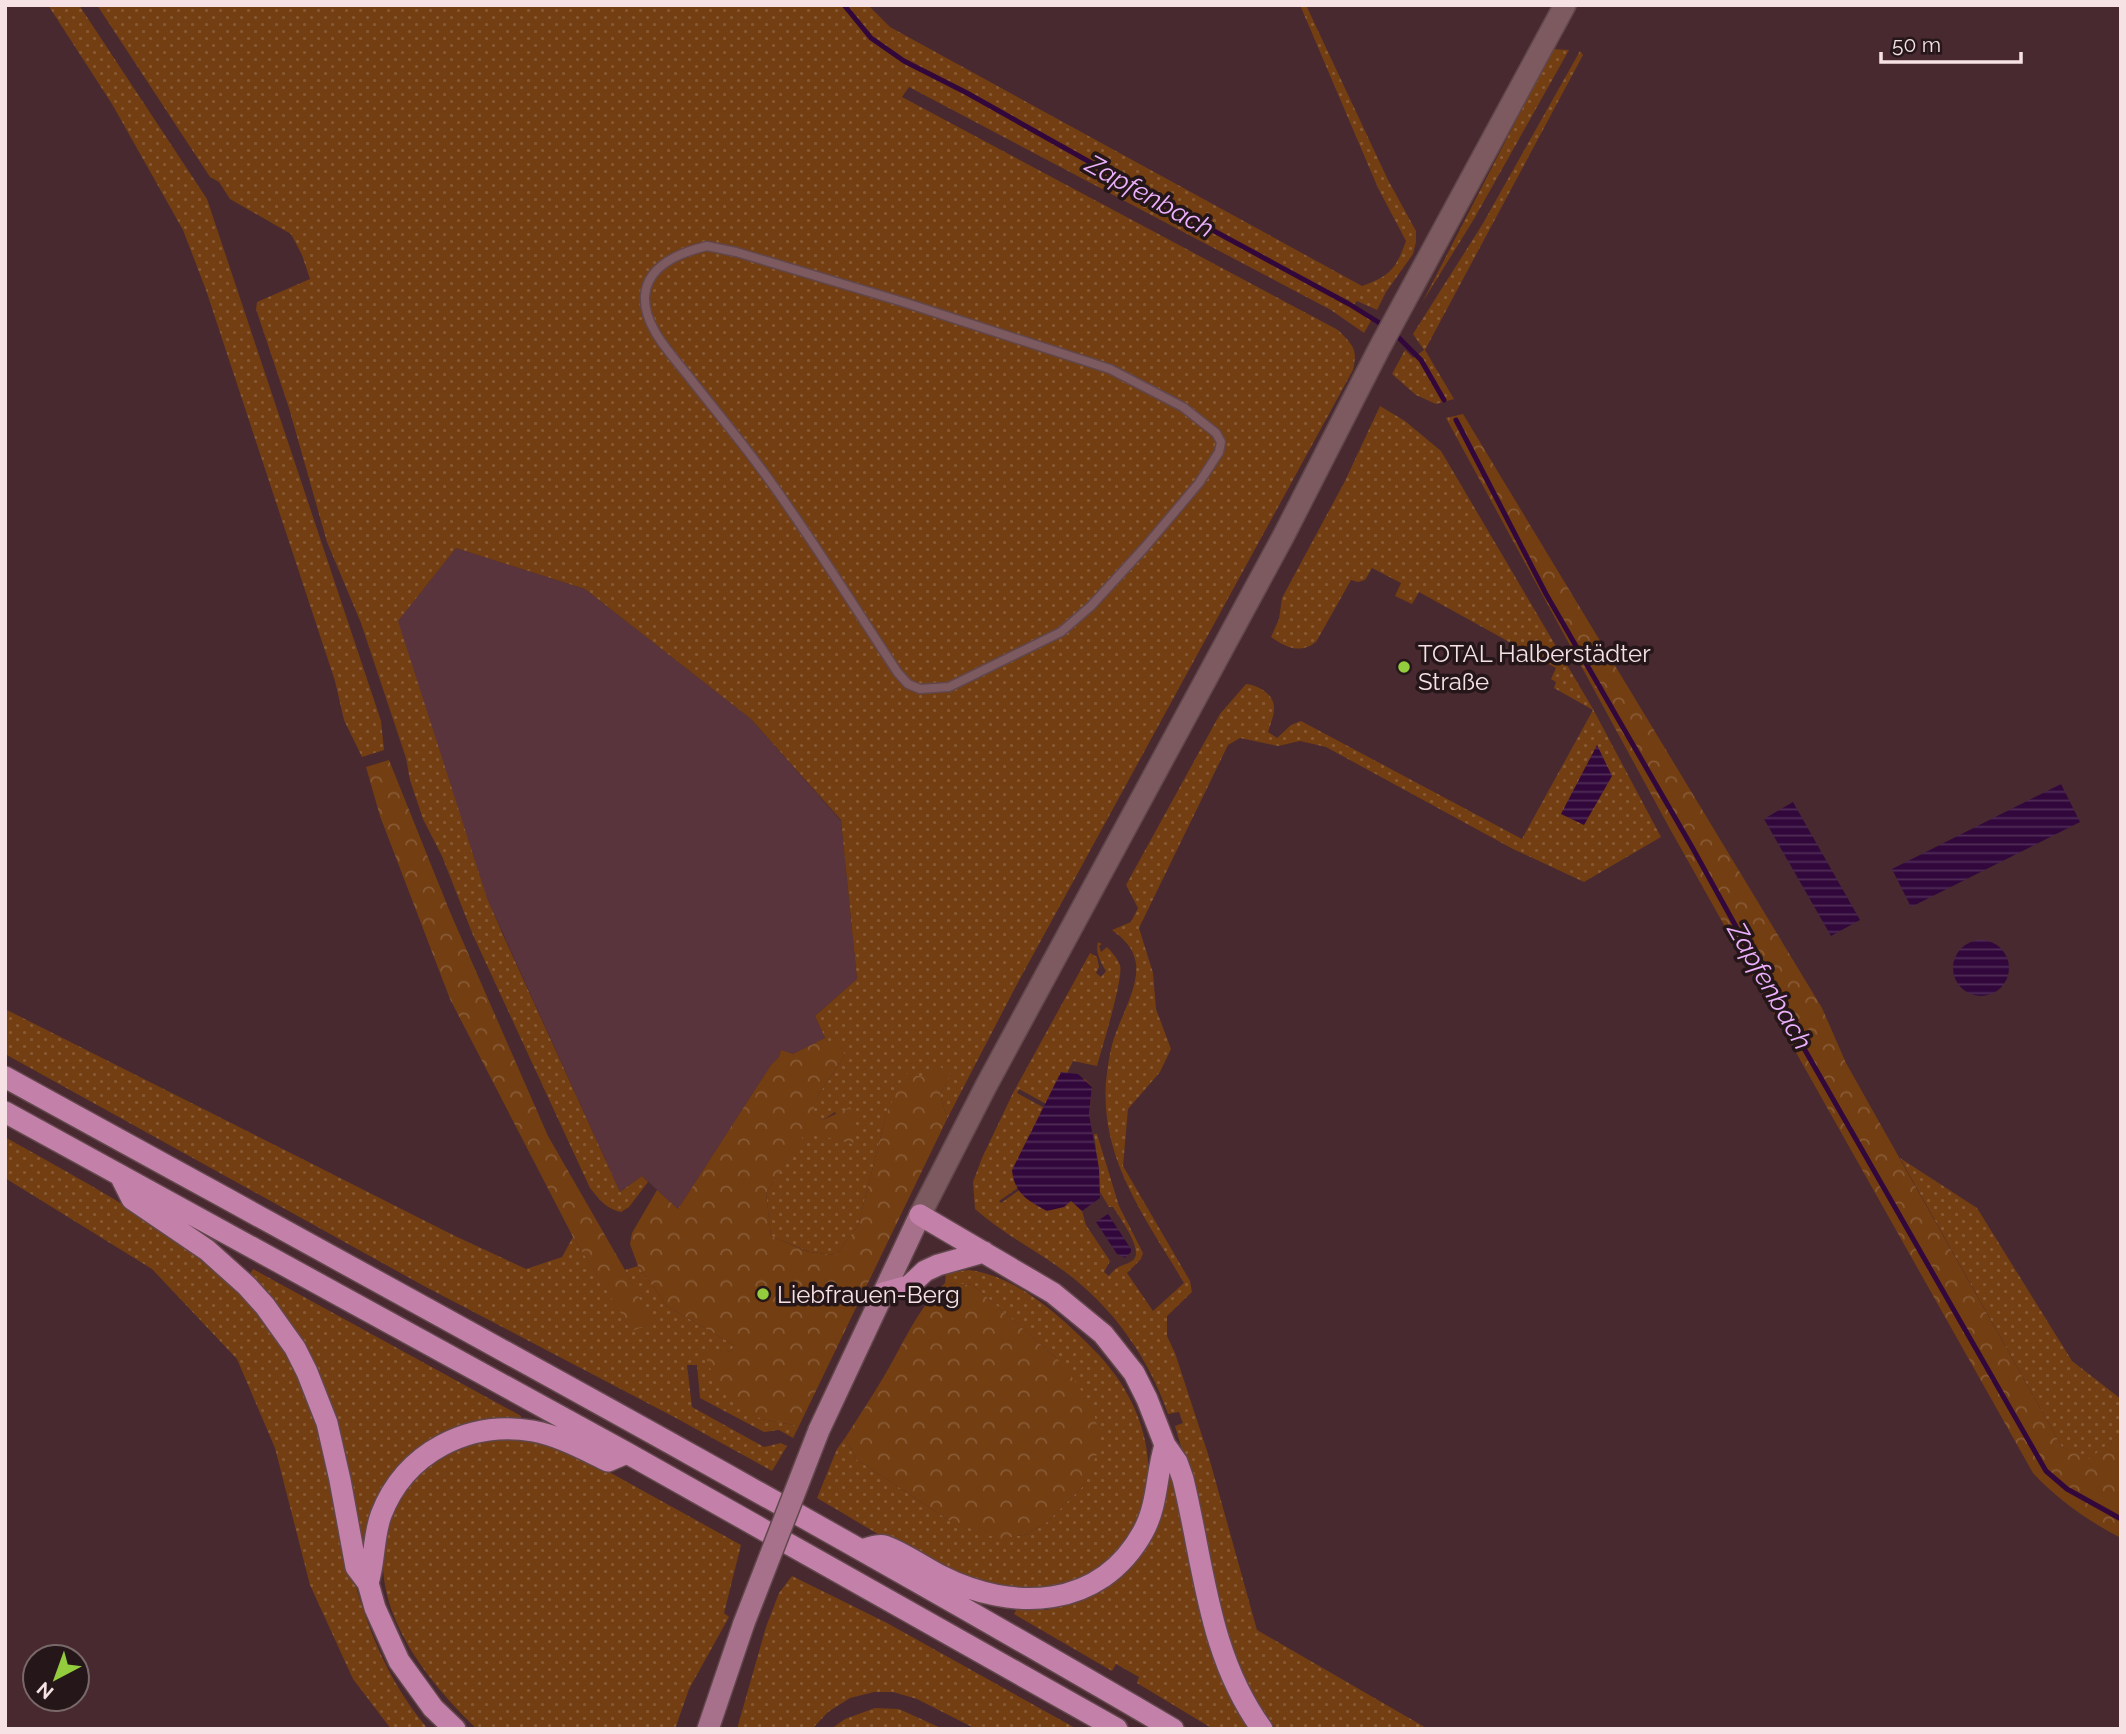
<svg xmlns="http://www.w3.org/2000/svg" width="2126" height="1734" font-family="Raleway,sans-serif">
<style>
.built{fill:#59343c}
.grass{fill:url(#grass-dots);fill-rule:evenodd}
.forest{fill:url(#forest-crowns)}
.water{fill:url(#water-rules)}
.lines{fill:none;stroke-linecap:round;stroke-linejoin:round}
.stream{stroke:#32083c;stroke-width:5}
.lane-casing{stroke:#61474c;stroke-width:11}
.secondary-casing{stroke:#61474c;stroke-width:24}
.primary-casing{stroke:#61474c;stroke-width:24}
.highway-casing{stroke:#61474c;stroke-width:24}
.lane{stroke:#7c5a60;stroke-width:8}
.secondary{stroke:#7c5a60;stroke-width:21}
.primary{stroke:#a7718c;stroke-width:21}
.highway{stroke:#c380a9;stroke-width:21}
.primary-bridge-casing{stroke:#61474c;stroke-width:24;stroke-linecap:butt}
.primary-bridge{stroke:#a7718c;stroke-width:21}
.poi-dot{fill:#93cd3e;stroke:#251719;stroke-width:2.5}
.labels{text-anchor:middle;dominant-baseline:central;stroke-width:7;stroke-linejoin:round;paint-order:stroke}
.poi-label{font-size:24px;fill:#f6e1e4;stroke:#251719;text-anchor:start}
.water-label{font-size:26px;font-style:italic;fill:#ecb0fd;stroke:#251719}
</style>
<defs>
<pattern id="grass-dots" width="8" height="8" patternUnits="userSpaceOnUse" patternTransform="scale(1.75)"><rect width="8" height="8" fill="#733e12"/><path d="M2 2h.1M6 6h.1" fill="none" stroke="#885a34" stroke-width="1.8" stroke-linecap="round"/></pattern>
<pattern id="forest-crowns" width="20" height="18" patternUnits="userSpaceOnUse" patternTransform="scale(1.75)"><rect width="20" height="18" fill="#733e12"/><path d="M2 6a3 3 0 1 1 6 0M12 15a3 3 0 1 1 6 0" fill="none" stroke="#885a34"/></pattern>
<pattern id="water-rules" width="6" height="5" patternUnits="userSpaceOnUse" patternTransform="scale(1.75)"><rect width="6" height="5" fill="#32083c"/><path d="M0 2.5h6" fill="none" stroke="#502c58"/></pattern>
</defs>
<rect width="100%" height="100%" fill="#48292f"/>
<path class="built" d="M456,548L585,589L751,719L841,821L857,979L815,1016L825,1038L793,1054L781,1050L779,1057L771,1065L678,1209L642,1176L620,1192L487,898L397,622Z"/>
<path class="grass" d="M48,5H79L207,199L381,721L384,750L362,757L344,720L335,681L206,290L183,230L112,104Z
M97,5H868L890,27L1362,286C1390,276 1396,269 1406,241L1378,188L1300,5H1306L1388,180L1416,231V242L1413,254L1386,292L1377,310L1357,301L1352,307L1372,319L1364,333L1331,310L909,87L902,97L1338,330C1353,345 1358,349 1353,370L1016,986L947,1119L940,1094L951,1075L886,1115L858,1226L836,1255L810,1252L771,1236L766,1193L806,1131L853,1144L835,1112L823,1120L811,1113L819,1094L845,1055L828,1044L815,1016L857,979L841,820L751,719L585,589L456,548L398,621L487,898L504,937L620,1192L642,1176L648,1182L629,1207L621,1212C606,1209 599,1199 590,1188L473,935L442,856L423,819L410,780L406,758L361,623L327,542L289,408L256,309L257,302L310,279L302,255L291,234L230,199L219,182L210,177Z
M1553,49L1569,50L1474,219L1422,303Z
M1580,51L1583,55L1425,350L1454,399L1436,404L1416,395L1392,374L1405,350L1413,358L1424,350L1413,334L1482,225Z
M1380,406L1405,421L1441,451L1593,709L1661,837L1584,882L1513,849L1326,747L1300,741L1278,746L1240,738L1228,745L1139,928L1153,973L1156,1009L1171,1049L1160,1072L1128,1109L1123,1166L1190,1281L1192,1292L1167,1316V1336L1175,1353L1208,1454L1257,1630L1428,1729H1276L1252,1694L1223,1622L1190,1477L1175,1426L1183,1423L1179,1412L1168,1414C1149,1358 1112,1306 1064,1271C1035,1250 1002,1233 975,1209L973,1182L982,1158L1013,1093L1090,953L1097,957L1099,967L1096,973L1101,977L1106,971C1101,963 1095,952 1098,942L1102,944L1099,946L1101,952L1107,947C1112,952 1117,958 1120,965C1124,977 1102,1048 1097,1066L1073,1061L1064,1080L1085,1079L1092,1087L1087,1136L1099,1169L1094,1134H1097L1119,1206L1143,1253L1141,1259L1127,1273L1153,1311L1184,1283C1147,1220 1100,1160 1106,1082C1107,1071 1109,1057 1112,1045C1118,1021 1139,989 1136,964C1134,948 1124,939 1112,930L1131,922L1138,908L1126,885L1220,714L1246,684C1259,685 1275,695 1274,709C1274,716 1270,725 1268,732L1277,738L1291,725L1301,721L1522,839L1593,710L1554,688L1556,682L1551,679L1556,668L1419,592L1412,604L1395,596L1401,583L1372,568L1365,580L1358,582L1351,580L1316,642C1300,654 1287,648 1271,637L1279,619L1282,598L1345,481ZM1019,1089L1048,1105L1109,1207H1113C1119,1217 1146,1252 1132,1261C1120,1268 1118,1264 1109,1276L1104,1272L1110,1261L1086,1225L1082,1211L1071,1194L1038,1177L1001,1203L999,1201L1022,1185L1046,1109L1017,1093Z
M5,1009L453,1235L526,1269L562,1257L573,1237L632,1330L651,1323L625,1270L638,1266L667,1306L734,1345L731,1352L707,1349L761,1419L799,1426L793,1438L779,1430L764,1432L700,1398L697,1365H687L692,1407L764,1447L781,1443L787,1446L772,1471L676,1418L424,1286L5,1054Z
M5,1137C70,1174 136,1208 195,1254C217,1271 239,1289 258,1311C280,1339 300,1374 313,1407C322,1431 325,1460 331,1485C350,1571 369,1660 428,1729H391L353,1679L310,1585L275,1448L237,1359L152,1269L5,1178Z
M1900,1158L1977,1208L2072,1361L2121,1399V1433L2089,1460L2062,1447Z
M253,1269L521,1416L519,1420C448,1416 401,1445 373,1511C368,1522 367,1536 363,1548L340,1429L316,1368L285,1316L250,1274Z
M969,1270C1006,1275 1038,1298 1065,1322C1083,1339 1102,1356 1116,1376C1160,1438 1164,1521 1097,1568C1070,1588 1029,1596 996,1588C936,1573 871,1529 817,1498L837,1449L845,1438L856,1459L950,1521L999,1538L1024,1535L1046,1523L1084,1485L1062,1363L973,1285L945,1283L946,1273Z
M504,1437L539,1440L591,1462L741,1545L724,1613L729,1617L689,1689L675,1729H477C418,1672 354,1589 397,1505C411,1478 433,1456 462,1445C474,1440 491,1440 504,1437Z
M1168,1476L1174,1478L1189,1545L1201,1620L1213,1656L1251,1729H1213L1137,1683L1139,1677L1116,1664L1112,1671L1014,1614L1016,1610H1047L1083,1599L1113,1580Z
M792,1576L887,1623L1077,1729H976L917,1699L893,1692H874L850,1698L828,1712L812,1729H737L766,1627L779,1593Z
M875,1708L899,1709L943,1729H831L845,1719Z"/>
<path class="forest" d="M1463,414L1822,1008L1846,1063L2062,1447L2089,1459L2121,1433V1538C2088,1521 2058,1500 2033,1473L1670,829L1446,418Z
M389,760L450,912L548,1136L625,1270L652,1323L632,1331L573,1237L450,999L380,816L366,767Z
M825,1038L829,1044L838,1040L845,1055L819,1094L812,1113L823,1120L850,1107L856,1120L853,1144L806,1132L766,1193L771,1236L809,1252L836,1255L858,1226L886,1115L905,1073L924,1077L938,1065L951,1075L940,1094L947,1119L799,1426L761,1419L732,1399L707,1364V1348L731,1352L734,1345L667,1306L638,1266L630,1244L632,1233L657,1190L678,1209L771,1065L779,1057L781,1050L793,1054Z
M945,1283L973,1285L1062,1363L1083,1393L1095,1417L1101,1444L1084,1485L1046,1523L1024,1535L999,1539L950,1521L856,1459L845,1438C858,1418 871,1398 883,1378C903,1345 916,1310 945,1283Z"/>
<path class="water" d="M1597,745L1612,776L1584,825L1561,814Z
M2061,784L2080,822L1911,907L1892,869Z
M1793,802L1860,920L1831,936L1764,819Z
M1953 968a28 28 0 1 1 56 0a28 28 0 1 1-56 0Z
M1061,1072L1078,1074L1092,1087L1089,1115L1099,1169L1100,1198L1082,1211L1071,1201L1064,1207L1047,1211C1028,1201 1014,1193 1012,1170Z
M1108,1214L1131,1249V1252L1125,1258L1117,1254L1096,1222Z"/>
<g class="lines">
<path class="stream" d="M844,5L871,38L904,61L967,93L1168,206L1349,304L1386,327
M1394,333L1421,360L1444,400
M1456,420L1546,594L1692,847L1786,1017L2046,1471L2067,1489L2121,1519"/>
<g class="lane-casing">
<path id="lane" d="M707,246L736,252L903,302L1110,369L1183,407L1216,433L1221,442L1219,452L1199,483L1145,547L1091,606L1061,632L949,687L920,689L908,684L898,673C853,605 810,535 762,470C740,440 716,411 693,382C675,358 643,328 645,296C647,265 682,252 707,246Z"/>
</g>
<g class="secondary-casing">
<path id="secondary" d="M920,1215L986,1086L1284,535L1380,347L1565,5"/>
</g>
<g class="primary-casing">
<path id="primary" d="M819,1430L920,1215
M708,1729L744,1623"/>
</g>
<g class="highway-casing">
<path id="highway" d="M5,1077C396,1292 788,1504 1173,1729
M5,1112L627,1453L1117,1729
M120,1175L132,1199L207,1250L247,1286L265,1306L295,1348L307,1372L327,1423L340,1480L356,1567L368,1583L375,1608L399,1661L433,1708L455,1729
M920,1215L1053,1293L1103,1334L1134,1373L1147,1399L1165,1445L1177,1462L1183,1479C1204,1565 1208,1655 1262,1729
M883,1293L909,1286L925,1271L938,1265L984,1252
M864,1549C869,1548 879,1544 884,1546C897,1549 927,1569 941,1576C1012,1612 1100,1610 1143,1532C1158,1505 1156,1474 1165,1445
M368,1583C375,1560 373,1537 381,1515C405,1452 469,1420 533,1431C560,1436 585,1450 608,1461L627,1453"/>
</g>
<use href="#lane" class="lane"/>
<use href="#secondary" class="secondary"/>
<use href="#primary" class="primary"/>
<use href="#highway" class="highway"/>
<g class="primary-bridge-casing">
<path id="primary-bridge" d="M744,1623L819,1430"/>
</g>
<use href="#primary-bridge" class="primary-bridge"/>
</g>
<g class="poi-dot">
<circle cx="1404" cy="667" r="7"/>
<circle cx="763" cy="1294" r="7"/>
</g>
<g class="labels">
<g class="poi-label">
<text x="1418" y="653">TOTAL Halberstädter<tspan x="1418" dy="28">Straße</tspan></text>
<text x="777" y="1294">Liebfrauen-Berg</text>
</g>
<g class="water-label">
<text transform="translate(1150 196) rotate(29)">Zapfenbach</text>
<text transform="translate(1770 986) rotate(60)">Zapfenbach</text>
</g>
</g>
<rect width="2126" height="1734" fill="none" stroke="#f6e1e4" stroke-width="14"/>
<g transform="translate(56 1678) rotate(221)"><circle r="33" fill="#251719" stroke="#79686a" stroke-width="2"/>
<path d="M0-5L12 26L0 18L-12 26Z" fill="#93cd3e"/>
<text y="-10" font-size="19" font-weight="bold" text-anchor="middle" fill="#f6e1e4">N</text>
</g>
<path d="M1881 52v10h140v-10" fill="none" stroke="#f6e1e4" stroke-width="3.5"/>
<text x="1892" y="52" font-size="21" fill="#f6e1e4" stroke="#251719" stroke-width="5" paint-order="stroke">50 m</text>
</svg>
